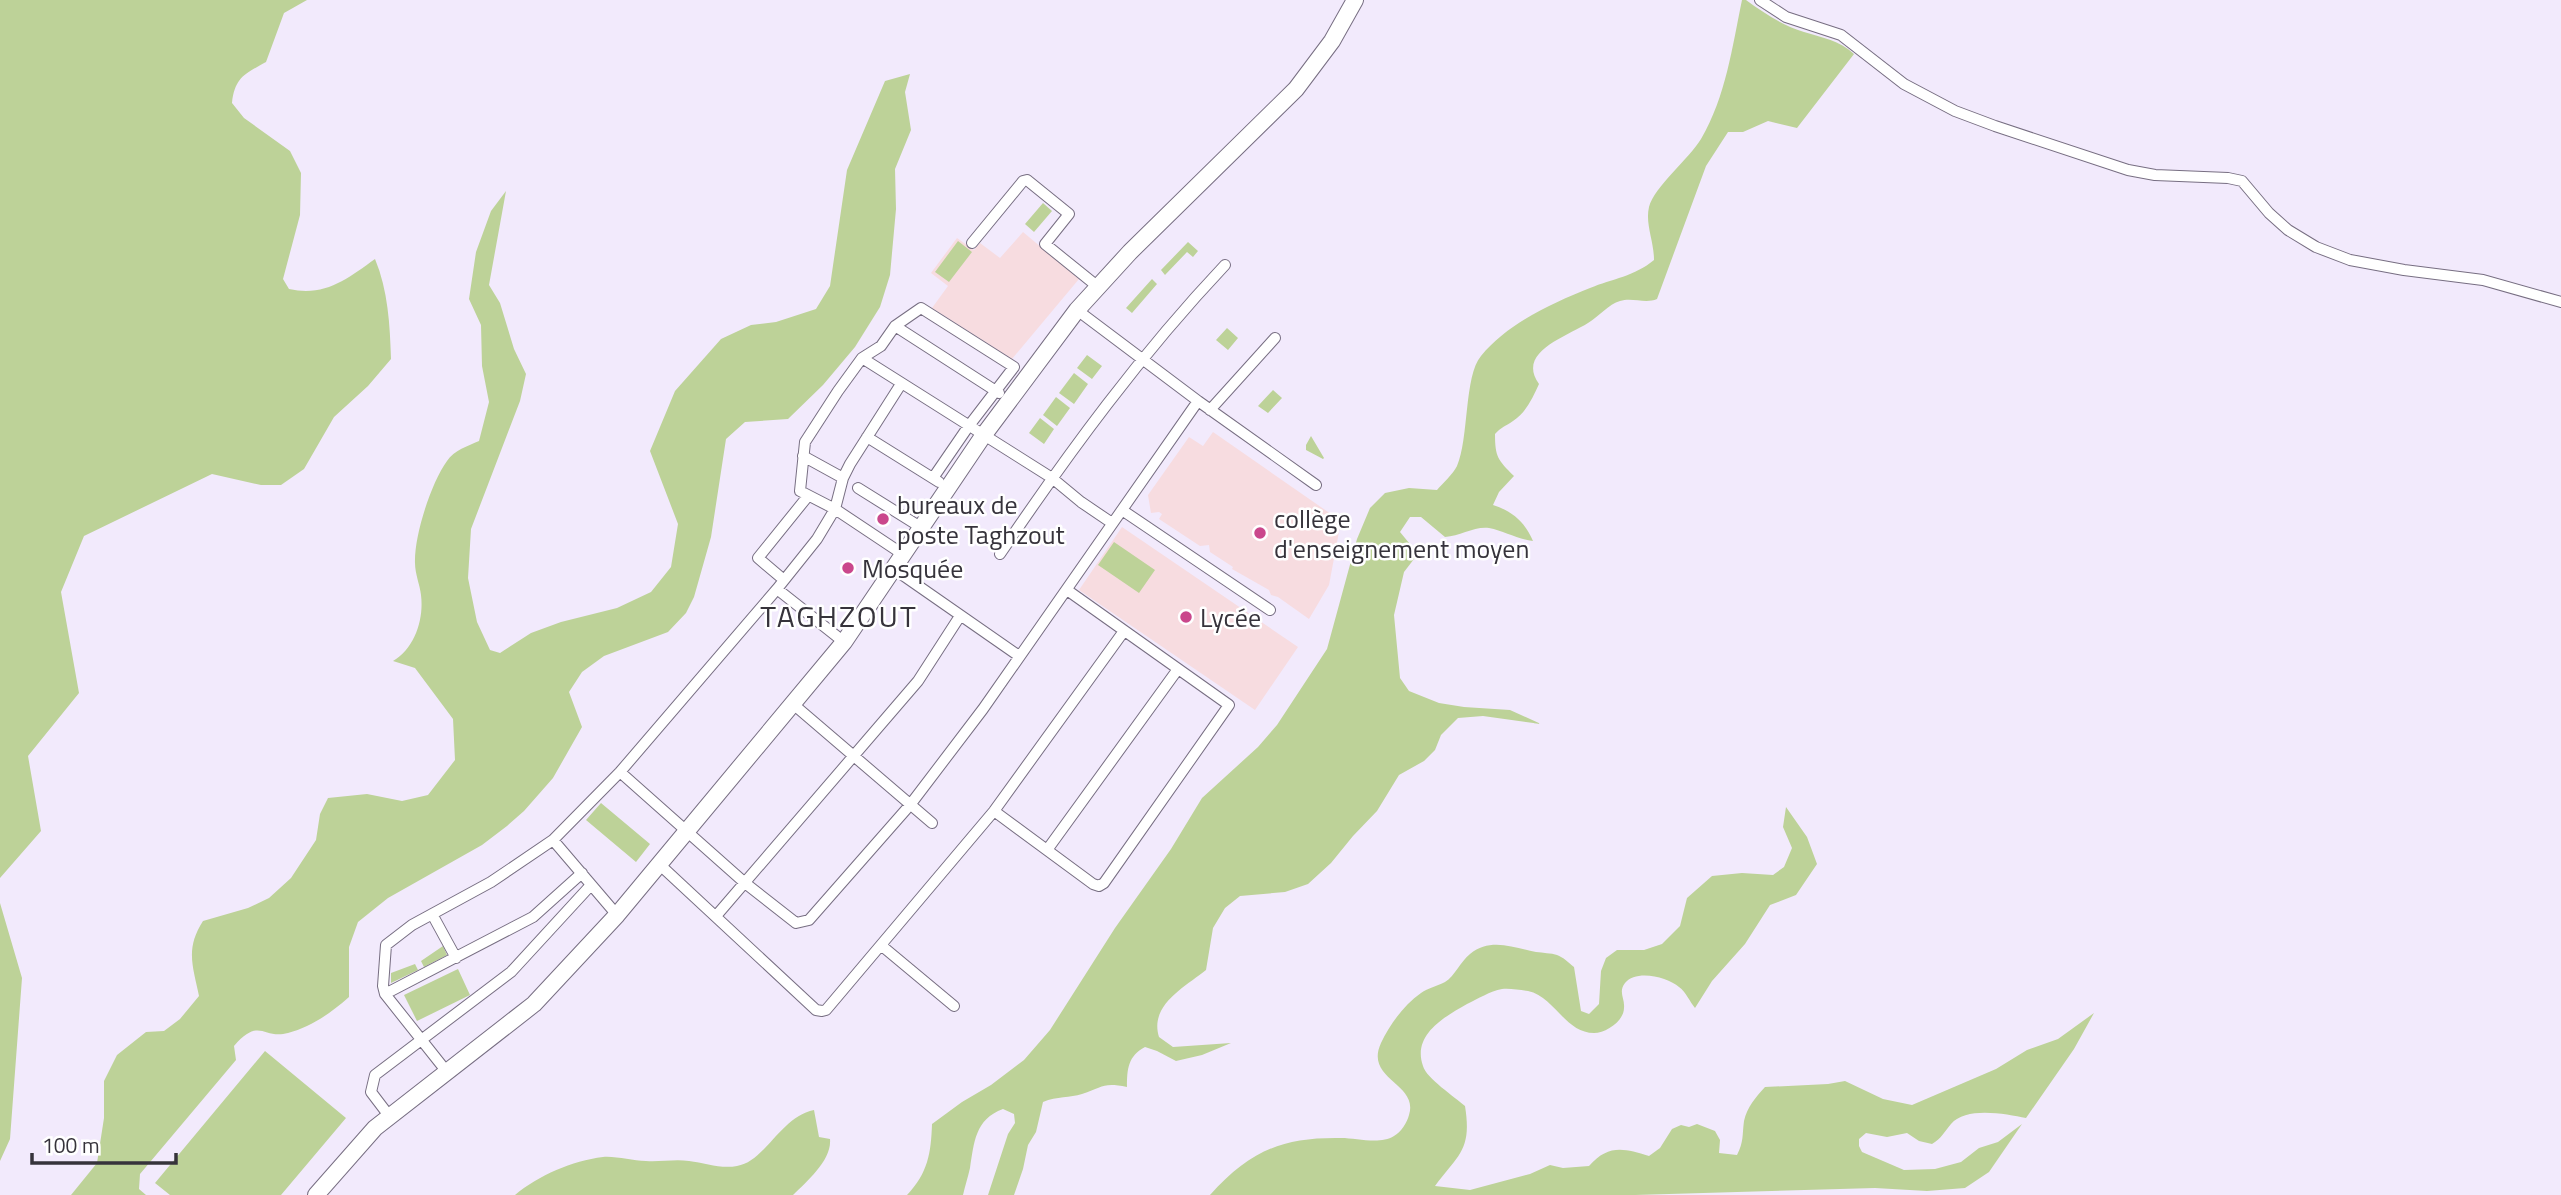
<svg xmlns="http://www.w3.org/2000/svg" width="2561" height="1195" font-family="'Titillium Web',sans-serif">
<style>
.education{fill:#f7dce0}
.green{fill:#bdd298}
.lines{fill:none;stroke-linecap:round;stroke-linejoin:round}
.minor-casing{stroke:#776e82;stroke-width:12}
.secondary-casing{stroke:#776e82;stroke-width:18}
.minor{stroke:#fff;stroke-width:10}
.secondary{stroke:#fff;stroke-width:16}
.poi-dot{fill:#ca478c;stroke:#fff;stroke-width:2.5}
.labels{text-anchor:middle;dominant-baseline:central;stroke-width:5;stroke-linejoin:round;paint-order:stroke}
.poi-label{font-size:26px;fill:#36333b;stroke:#fff;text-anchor:start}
.quarter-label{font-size:30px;letter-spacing:2px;fill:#36333b;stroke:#fff}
</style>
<rect width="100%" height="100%" fill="#f2eafc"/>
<path class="education" d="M1023,232L1079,279L1012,359L932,308L948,286L931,273L957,238L974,250L980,243L1000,258Z
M1213,432L1341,521L1329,585L1309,619L1278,597L1271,595L1269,590L1232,569L1233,567L1210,552L1209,545L1200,546L1159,519L1162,514L1159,512L1151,513L1148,495L1189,437L1203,446Z
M1122,527L1298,647L1255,710L1079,590Z"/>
<path class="green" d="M0,0H307L284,13L266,62C245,74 235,77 232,103L244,118L290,151L301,173L300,215L283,279L289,289C325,297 347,279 375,259C388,290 390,325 391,359L368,386L334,417L304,469L281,485H261L212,474L84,536L61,592L79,693L28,756L41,831L0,878Z
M1742,0H1746C1764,13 1783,26 1804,32C1823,38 1839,40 1854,54L1797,128L1768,121L1743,132H1728L1706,166L1657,299C1645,304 1632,297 1620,301C1609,304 1598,317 1588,323C1566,337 1516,352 1539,384C1533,397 1526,413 1513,421C1506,426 1501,427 1495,434C1495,457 1498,460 1514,476L1499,492L1493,505C1512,511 1525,522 1533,541C1517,539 1504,531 1489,528C1475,526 1460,536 1445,537L1421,517H1410L1400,532L1414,549L1431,554L1414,559L1404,572L1394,615L1400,678L1409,691L1439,703L1464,707L1510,710L1541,724L1483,716L1458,718L1441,735L1435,750L1424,761L1399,775L1377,811L1353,836L1331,863L1308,884L1285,892L1240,896L1225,908L1213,928L1206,970C1185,987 1149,1005 1159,1037L1173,1047L1231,1043L1202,1055L1176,1061L1157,1051L1145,1047C1128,1056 1127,1069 1127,1087C1103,1082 1103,1087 1082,1094C1070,1098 1057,1096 1043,1102L1036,1132L1028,1145L1023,1169L1014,1195H988L1008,1134L1015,1123L1014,1114L1003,1109C975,1119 974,1143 970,1168C968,1177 965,1186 963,1195H907C928,1173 931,1153 932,1124L962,1102L991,1085L1024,1060L1050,1030L1115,928L1171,849L1202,798L1258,747L1277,725L1327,649L1357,539L1370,508L1385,493L1409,488L1437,490C1443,483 1453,474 1457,466C1469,439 1464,376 1481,356C1507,324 1552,303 1590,288C1612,279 1635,276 1654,260C1654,241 1645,224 1649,207C1654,187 1689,159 1701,139C1726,96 1732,48 1742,0Z
M910,74L905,92L911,130L895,169L896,209L890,275L880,307L855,347L823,385L788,419L745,422L726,439L711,537L694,597L686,613L668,632L604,656L582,672L569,692L582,727L553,778L524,811L507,826L482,845L388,898L358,922L349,947V997C331,1013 311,1027 288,1033C263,1040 260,1016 234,1046L236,1060L140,1174L139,1189L146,1195H71L97,1163L104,1118V1081L117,1055L146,1032L164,1031L180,1019L199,996C193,966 185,949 203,921L248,908L269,898L291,878L316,840L320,814L328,798L367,794L402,801L428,795L455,760L453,719L415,668L393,661C415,648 424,619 421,595C420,585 415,574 415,563C414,536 431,483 447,461C454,450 468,446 479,441L489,402L482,366L481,325L469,299L476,252L491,211L506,191L489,285L500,303L514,349L526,374L520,401L471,529L468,578L477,622L490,650L500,653L531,633L561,622L617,608L651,592L671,567L678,524L650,451L675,391L721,339L751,325L776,322L816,309L830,286L847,170L885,81Z
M1043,203L1052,211L1034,232L1025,224Z
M958,241L972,252L949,282L935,272Z
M1188,242L1198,251L1193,257L1187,252L1165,275L1161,270Z
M1152,279L1157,284L1132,313L1126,308Z
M1227,328L1238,338L1228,350L1216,340Z
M1087,355L1102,366L1092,379L1077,368Z
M1074,373L1088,384L1074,404L1059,393Z
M1273,390L1282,398L1268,413L1258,406Z
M1056,397L1070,408L1057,426L1043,415Z
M1040,418L1054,429L1044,444L1029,433Z
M1311,436L1324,458L1323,459L1306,450V445Z
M1114,542L1155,570L1139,593L1098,565Z
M601,803L650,844L636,862L586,820Z
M1786,807L1807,837L1817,864L1796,895L1770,905L1745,944L1712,981L1695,1008C1690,1002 1686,992 1679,987C1668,977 1636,969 1625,983C1618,992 1625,998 1624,1008C1624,1021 1606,1033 1594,1033C1565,1033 1554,996 1528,991C1521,990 1509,988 1502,989C1490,991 1478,999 1467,1004C1444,1017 1412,1035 1423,1066C1426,1078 1455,1097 1465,1106C1472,1150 1459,1154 1435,1186L1470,1190L1530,1174L1550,1165L1563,1168L1589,1166C1608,1144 1624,1148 1649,1156L1660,1148L1672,1129L1681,1125L1689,1127L1697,1124L1715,1131L1720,1140L1719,1153L1737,1155C1744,1141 1742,1136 1744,1121C1747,1107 1756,1097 1765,1087L1828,1084L1845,1081L1883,1099L1912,1105L1996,1069L2027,1050L2058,1039L2094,1013L2074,1049L2026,1118C2006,1114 1966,1106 1951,1124C1944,1132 1942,1138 1932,1144L1919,1141L1907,1133L1887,1137L1866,1133L1859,1139V1146L1862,1152L1904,1170L1935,1169L1961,1162L1979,1148L1998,1142L2022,1124L1989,1172L1965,1188L1927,1191L1875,1188L1635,1195H1210C1250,1151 1282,1137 1341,1138C1357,1138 1380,1145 1394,1136C1401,1132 1407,1123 1409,1115C1419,1083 1364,1080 1381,1043C1390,1024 1404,1005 1421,993C1428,988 1437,986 1445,982C1455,976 1460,962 1470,954C1491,937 1514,948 1536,952C1543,953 1551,953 1557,955C1563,957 1569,963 1574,967L1581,1011L1589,1014L1599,1004L1601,971L1606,958L1617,950H1644L1662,944L1680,926L1687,898L1712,876L1742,873L1773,875L1784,867L1792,848L1783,827Z
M0,903L22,978L10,1139L0,1161Z
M443,946L447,955L424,967L421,961Z
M415,964L418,970L391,983V973Z
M458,969L470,995L417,1021L404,995Z
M265,1051L346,1118L281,1195H170L155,1183Z
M814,1110L819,1137L830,1139C832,1160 807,1181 793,1195H515C539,1175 572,1161 603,1157C617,1156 632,1161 646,1161C660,1162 675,1159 689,1161C705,1163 721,1169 737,1166C765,1162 780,1117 814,1110Z"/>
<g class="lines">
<g class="minor-casing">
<path id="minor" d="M1760,0L1786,17L1841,35L1904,84L1955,111L1995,126L2128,170L2155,175L2228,178L2242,181L2269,213L2288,230L2316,247L2350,260L2404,270L2483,280L2561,302
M972,243L1023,181L1027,180L1069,214L1045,244L1097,286
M895,326L999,393
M862,358L1052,478L1081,502L1112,523
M1198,401L1316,485
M1210,410L1275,338
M867,437L939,482
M803,456L843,478
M858,488L922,528
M1122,510L1270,610
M1000,554C1069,452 1141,354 1225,265
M904,555L835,509L800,491L805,442L838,391L862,358L881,346L895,326L921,308L1014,367L968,427L933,478
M894,569L1019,656
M784,580L758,558L808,496
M777,589L844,642
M793,704L932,823
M620,772L745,883L796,923L809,920L910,805L983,709L1198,401L1077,310
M994,811L1093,884L1099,886L1104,883L1229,705L1067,590
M553,840L617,915
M1047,850L1178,669
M659,864L816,1010L822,1011L826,1010L994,811L1124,631
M432,914L456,958
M716,916L918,681L960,616
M882,946L954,1006
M385,994L533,917L582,873
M447,1072L385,994L383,986L386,945L412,925L491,882L553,840L620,772L777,589L817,539L835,509L843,478L850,464L901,384
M390,1117L371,1092L375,1075L511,972L591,885"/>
</g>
<g class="secondary-casing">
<path id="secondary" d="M316,1195L375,1128L534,1004L617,915L844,642L983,436L1077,310L1130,252L1296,89L1332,41L1355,0"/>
</g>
<use href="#minor" class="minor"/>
<use href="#secondary" class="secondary"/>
</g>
<g class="poi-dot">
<circle cx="883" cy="519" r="7"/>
<circle cx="1260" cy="533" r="7"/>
<circle cx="848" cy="568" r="7"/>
<circle cx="1186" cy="617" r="7"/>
</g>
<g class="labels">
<g class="poi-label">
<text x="897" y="504">bureaux de<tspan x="897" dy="30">poste Taghzout</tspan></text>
<text x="1274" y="518">collège<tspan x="1274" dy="30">d'enseignement moyen</tspan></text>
<text x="862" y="568">Mosquée</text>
<text x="1200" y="617">Lycée</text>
</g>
<g class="quarter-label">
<text x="839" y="616">TAGHZOUT</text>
</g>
</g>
<path d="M32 1153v10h144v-10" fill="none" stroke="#36333b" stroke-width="3.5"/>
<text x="42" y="1153" font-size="21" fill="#36333b" stroke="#ffffff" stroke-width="5" paint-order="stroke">100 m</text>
</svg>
